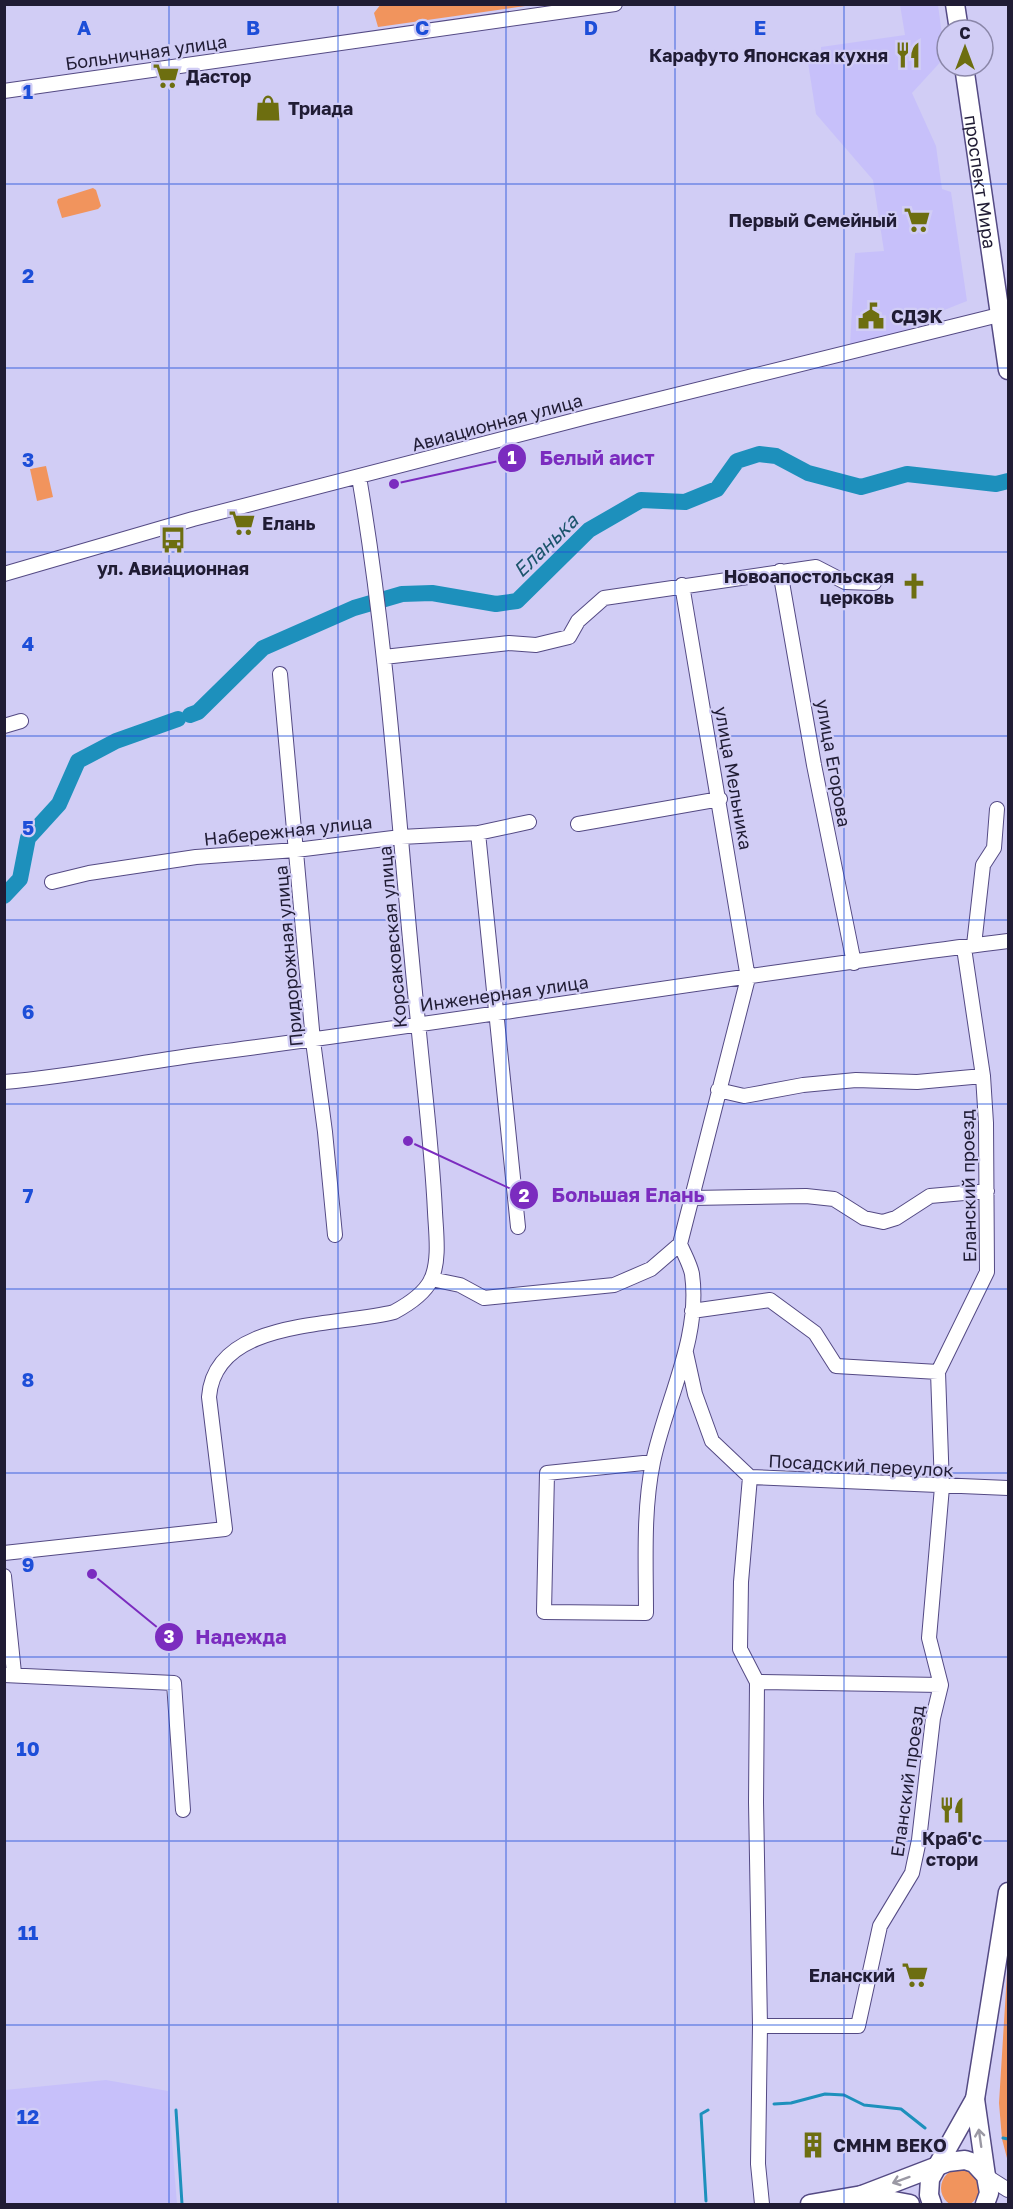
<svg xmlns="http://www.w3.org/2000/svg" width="1013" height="2209" font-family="'Golos Text',sans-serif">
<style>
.built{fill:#c7c0fa}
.green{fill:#f1945d}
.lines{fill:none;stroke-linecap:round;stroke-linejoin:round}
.stream{stroke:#1d90bc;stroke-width:3}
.river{stroke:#1d90bc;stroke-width:16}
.minor-casing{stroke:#544a84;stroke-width:16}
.major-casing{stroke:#544a84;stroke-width:21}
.minor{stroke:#fff;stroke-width:14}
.major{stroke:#fff;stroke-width:18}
.oneway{stroke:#9b99a4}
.grid{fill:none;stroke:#1d4ed8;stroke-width:1.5;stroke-opacity:0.55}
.labels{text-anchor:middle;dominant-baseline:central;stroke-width:4.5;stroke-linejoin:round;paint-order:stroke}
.street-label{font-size:18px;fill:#201c34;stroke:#d1cdf5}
.poi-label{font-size:18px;font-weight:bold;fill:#201c34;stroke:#d1cdf5;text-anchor:start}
.water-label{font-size:20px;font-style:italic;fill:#1c546c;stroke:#d1cdf5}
.grid-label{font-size:20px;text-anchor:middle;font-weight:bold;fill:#1d4ed8;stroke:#d1cdf5;stroke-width:4.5;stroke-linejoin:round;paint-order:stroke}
.leader{fill:none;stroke:#7b2cbf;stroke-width:2}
.callout-dot{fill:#7b2cbf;stroke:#d1cdf5;stroke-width:2}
.mark-label{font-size:18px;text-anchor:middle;font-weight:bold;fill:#fff}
.callout-label{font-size:20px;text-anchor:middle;font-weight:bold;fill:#7b2cbf;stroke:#d1cdf5;stroke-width:4.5;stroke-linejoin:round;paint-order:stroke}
</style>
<rect width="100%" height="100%" fill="#d1cdf5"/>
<path class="built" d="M900,5H938L945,57L912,93L936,146L942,189L951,192L967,301L914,322L908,332L850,346L855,253L884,251L873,180L816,114L807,56L821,53V47L905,35Z
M106,2080L168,2091L177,2204H5V2090Z"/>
<path class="green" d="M381,4H532V5L378,27L374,13Z
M93,188L96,190L101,206L98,209L62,218L57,202L58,199Z
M46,466L53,497L37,501L30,469Z
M1008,1957V2162L1002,2139L999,2103Z
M941 2188a19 19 0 1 1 38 0a19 19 0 1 1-38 0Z"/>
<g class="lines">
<path class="stream" d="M774,2104L791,2103L825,2094L844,2095L864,2105L901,2109L925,2128
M176,2110L182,2204
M1003,2138L1008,2139
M706,2201L701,2114L708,2110"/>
<path class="river" d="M190,715L198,712L263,648L354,608L402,594L432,593L496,604L517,601L589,530L641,500L685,502L717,489L737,461L759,454L776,456L808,473L861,487L907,474L996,484L1008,481
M4,896L20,879L28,838L59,804L78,761L116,741L178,719"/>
<g class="minor-casing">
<path id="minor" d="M4,91L615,4
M780,571L814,765L854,963
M4,574L193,519L587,417L1007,313
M384,657L509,643L536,645L569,637L578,621L604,598L816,567L845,582L874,583
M280,674L313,1041L325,1132L335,1235
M4,726L21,721
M578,824L720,799
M478,833L518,1227
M52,882L89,873L196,857L296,850L401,837L478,833L529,822
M974,945L983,865L994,848L997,809
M4,1082C74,1076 142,1062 211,1053C477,1019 742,974 1008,941
M718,1090L744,1096L803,1085L856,1080L917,1082L983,1076
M691,1198L806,1196L834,1199L864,1218L883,1222L896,1218L930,1196L987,1191
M431,1279L460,1285L484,1298L614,1285L651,1269L680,1244L748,978L682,585
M692,1311L770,1300L815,1333L836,1366L938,1372
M686,1353L695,1394L712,1441L750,1477L1008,1488
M653,1462L547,1473L544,1612L646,1613C646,1562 643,1511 653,1462C666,1400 701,1338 692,1274C690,1264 684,1254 680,1244
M750,1477L741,1582L740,1649L757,1682L941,1685L929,1638L942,1487L938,1372L987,1272L986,1123L983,1076L964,948
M4,1553L225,1529L209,1397C215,1318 336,1327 394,1312C407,1305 424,1294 431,1280C440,1260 436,1233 435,1212C432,1148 424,1086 418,1022C399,841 390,658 359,477
M4,1576L14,1673
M4,1675L174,1683L183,1810
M757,1682L756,1802L760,2026L758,2164L762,2204
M760,2026H858L880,1926L912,1873L919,1840L933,1718L941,1685
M986,2176L1008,2190"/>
</g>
<g class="major-casing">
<g id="major">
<path d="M955,4L959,30"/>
<path id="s1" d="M964,66L1008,370"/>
<path d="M986,2176L975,2099L1008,1892"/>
<path d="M862,2195L948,2162L965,2160L974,2163L986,2176L989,2193L985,2204"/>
<path d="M810,2204L862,2195L910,2204"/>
<path d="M932,2204L929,2195L930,2179L975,2099"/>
</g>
</g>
<use href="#minor" class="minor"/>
<use href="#major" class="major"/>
</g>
<defs><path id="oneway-shaft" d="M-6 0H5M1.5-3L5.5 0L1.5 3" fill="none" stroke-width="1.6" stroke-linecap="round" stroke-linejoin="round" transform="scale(1.5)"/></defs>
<g class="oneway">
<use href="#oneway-shaft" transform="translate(980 2138) rotate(-98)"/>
<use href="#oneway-shaft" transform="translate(901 2180) rotate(160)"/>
</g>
<path class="grid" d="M169,4V2204M338,4V2204M506,4V2204M675,4V2204M844,4V2204M4,184H1008M4,368H1008M4,552H1008M4,736H1008M4,920H1008M4,1104H1008M4,1289H1008M4,1473H1008M4,1657H1008M4,1841H1008M4,2025H1008"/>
<defs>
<g id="restaurant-bare" transform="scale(2.07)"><path d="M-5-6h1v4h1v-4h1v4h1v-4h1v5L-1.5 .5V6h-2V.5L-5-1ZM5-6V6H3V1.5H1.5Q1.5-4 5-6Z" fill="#6d6e10" stroke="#d1cdf5" stroke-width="2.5" paint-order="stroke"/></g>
<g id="supermarket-bare" transform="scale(2.07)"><path d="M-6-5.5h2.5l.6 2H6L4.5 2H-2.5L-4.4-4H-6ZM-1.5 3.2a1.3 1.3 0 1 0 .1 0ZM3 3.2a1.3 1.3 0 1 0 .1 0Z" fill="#6d6e10" stroke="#d1cdf5" stroke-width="2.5" paint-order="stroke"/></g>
<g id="shop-bare" transform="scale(2.07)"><path d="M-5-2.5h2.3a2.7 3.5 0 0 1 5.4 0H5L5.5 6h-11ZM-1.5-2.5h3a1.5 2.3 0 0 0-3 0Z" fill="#6d6e10" stroke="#d1cdf5" stroke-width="2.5" paint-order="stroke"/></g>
<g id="civic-bare" transform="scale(2.07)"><path d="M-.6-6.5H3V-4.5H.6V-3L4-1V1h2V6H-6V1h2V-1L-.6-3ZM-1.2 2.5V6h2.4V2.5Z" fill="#6d6e10" stroke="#d1cdf5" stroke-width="2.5" paint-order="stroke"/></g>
<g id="bus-bare" transform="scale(2.07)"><path d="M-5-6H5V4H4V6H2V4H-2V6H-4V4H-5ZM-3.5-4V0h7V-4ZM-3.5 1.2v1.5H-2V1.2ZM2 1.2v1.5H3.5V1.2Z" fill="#6d6e10" stroke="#d1cdf5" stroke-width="2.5" paint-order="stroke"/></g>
<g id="church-bare" transform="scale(2.07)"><path d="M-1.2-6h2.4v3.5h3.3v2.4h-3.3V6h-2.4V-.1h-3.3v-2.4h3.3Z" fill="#6d6e10" stroke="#d1cdf5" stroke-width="2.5" paint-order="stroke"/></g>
<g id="building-bare" transform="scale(2.07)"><path d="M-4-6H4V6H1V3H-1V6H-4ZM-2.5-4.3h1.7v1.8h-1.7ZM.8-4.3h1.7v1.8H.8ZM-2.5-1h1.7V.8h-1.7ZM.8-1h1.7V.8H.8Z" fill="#6d6e10" stroke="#d1cdf5" stroke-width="2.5" paint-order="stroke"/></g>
</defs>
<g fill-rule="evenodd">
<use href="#restaurant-bare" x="908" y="55"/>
<use href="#supermarket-bare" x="166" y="76"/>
<use href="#shop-bare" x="268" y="108"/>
<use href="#supermarket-bare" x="917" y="220"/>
<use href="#civic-bare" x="871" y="316"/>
<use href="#supermarket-bare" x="242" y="523"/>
<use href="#bus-bare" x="173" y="540"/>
<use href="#church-bare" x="914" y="586"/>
<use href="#restaurant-bare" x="952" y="1810"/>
<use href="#supermarket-bare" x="915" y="1975"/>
<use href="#building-bare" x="813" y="2145"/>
</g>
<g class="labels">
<g class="street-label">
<text transform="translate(146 52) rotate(-8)">Больничная улица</text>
<text stroke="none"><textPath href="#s1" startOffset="117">проспект Мира</textPath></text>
<text transform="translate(497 422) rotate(-15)">Авиационная улица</text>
<text transform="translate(834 763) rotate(80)">улица Егорова</text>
<text transform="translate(734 778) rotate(80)">улица Мельника</text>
<text transform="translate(288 830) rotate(-6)">Набережная улица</text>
<text transform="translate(392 937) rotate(-95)">Корсаковская улица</text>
<text transform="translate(288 956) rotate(-95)">Придорожная улица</text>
<text transform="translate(504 993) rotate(-8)">Инженерная улица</text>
<text transform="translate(968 1186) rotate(-91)">Еланский проезд</text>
<text transform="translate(861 1465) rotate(3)">Посадский переулок</text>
<text transform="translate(907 1781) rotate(-82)">Еланский проезд</text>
</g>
<g class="poi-label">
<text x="888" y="55" text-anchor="end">Карафуто Японская кухня</text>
<text x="186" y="76">Дастор</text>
<text x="288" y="108">Триада</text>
<text x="897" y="220" text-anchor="end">Первый Семейный</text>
<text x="891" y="316">СДЭК</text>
<text x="262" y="523">Елань</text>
<text x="173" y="568" text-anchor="middle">ул. Авиационная</text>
<text x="894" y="576" text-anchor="end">Новоапостольская<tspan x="894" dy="21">церковь</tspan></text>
<text x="952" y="1838" text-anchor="middle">Краб'с<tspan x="952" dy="21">стори</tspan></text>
<text x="895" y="1975" text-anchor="end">Еланский</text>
<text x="833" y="2145">СМНМ ВЕКО</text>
</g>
<g class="water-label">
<text transform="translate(545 545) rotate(-44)">Еланька</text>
</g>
</g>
<g class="grid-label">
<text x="84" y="35">A</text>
<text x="253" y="35">B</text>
<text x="422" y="35">C</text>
<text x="591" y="35">D</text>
<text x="760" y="35">E</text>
<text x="28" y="99">1</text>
<text x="28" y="283">2</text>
<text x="28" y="467">3</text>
<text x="28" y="651">4</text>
<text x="28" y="835">5</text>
<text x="28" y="1019">6</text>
<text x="28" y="1203">7</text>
<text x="28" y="1387">8</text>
<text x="28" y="1572">9</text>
<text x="28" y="1756">10</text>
<text x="28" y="1940">11</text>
<text x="28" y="2124">12</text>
</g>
<path class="leader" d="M394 484L512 458M408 1141L524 1195M92 1574L169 1637"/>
<g class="callout-dot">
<circle cx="394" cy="484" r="6"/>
<circle cx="408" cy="1141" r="6"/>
<circle cx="92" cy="1574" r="6"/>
<circle cx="512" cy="458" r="15"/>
<circle cx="524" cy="1195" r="15"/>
<circle cx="169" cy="1637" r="15"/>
</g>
<g class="mark-label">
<text x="512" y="464">1</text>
<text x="524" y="1202">2</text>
<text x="169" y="1643">3</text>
</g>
<g class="callout-label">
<text x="597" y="465">Белый аист</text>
<text x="628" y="1202">Большая Елань</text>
<text x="241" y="1644">Надежда</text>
</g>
<rect width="1013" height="2209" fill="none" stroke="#201c34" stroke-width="12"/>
<g transform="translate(965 48)"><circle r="28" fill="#d1cdf5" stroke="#8a86a8" stroke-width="1.5"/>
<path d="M0-4.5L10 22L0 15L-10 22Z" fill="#6d6e10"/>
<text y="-9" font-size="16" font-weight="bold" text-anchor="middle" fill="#201c34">С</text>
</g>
</svg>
